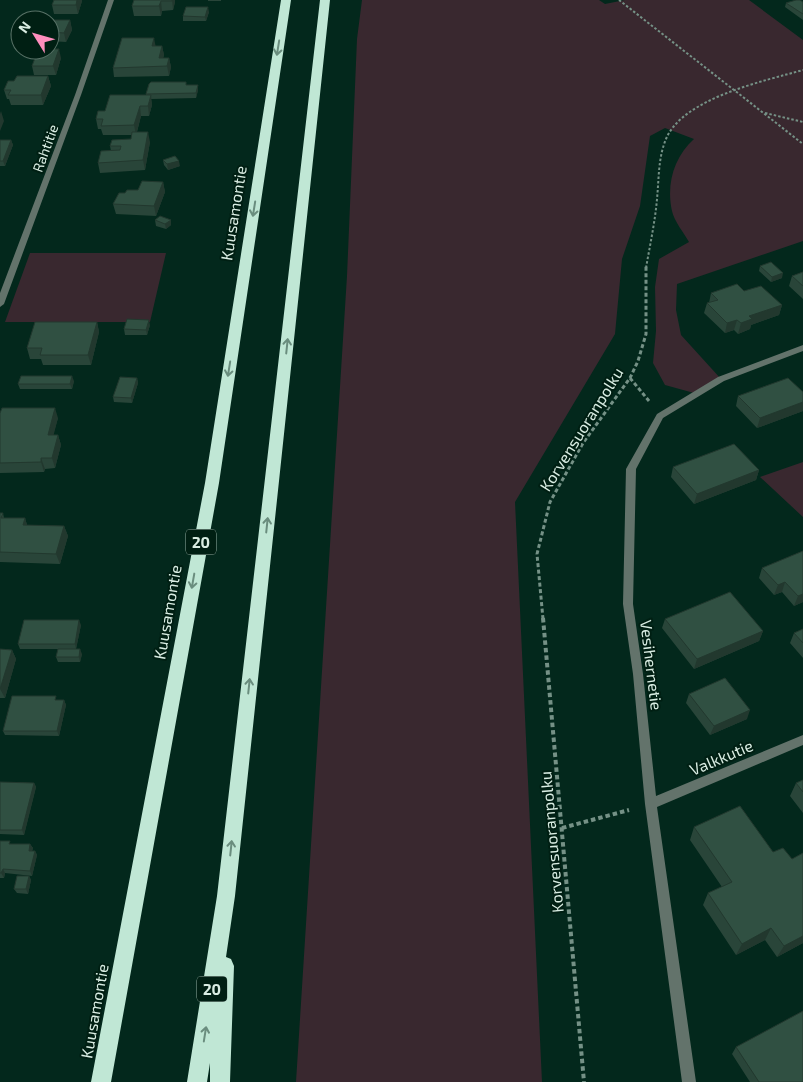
<svg xmlns="http://www.w3.org/2000/svg" width="803" height="1082" font-family="'Exo 2',sans-serif">
<style>
.green{fill:#39282f}
.lines{fill:none;stroke-linecap:round;stroke-linejoin:round}
.path-far2{stroke:#759186;stroke-width:2;stroke-dasharray:2.5 2;stroke-linecap:butt}
.path-far1{stroke:#759186;stroke-width:3;stroke-dasharray:4 2.5;stroke-linecap:butt}
.path{stroke:#759186;stroke-width:4;stroke-dasharray:4.5 3;stroke-linecap:butt}
.street{fill:#63736b;fill-rule:evenodd}
.highway{fill:#c0e7d5;fill-rule:evenodd}
.wall{fill:#294539}
.shaded-wall{fill:#22382e}
.building{fill:#305042;stroke:#22382e}
.oneway{stroke:#6a8d7e}
.labels{text-anchor:middle;dominant-baseline:central;stroke-width:4;stroke-linejoin:round;paint-order:stroke}
.far-street-label{font-size:14px;fill:#d9ede3;stroke:#001f13}
.shield{fill:#001f13;stroke:#98afa5;stroke-width:1}
.shield-label{font-size:15px;font-weight:bold;fill:#d9ede3}
.street-label{font-size:16px;fill:#d9ede3;stroke:#001f13}
</style>
<rect width="100%" height="100%" fill="#03281c"/>
<path class="green" d="M362,0H599L605,4L625,0H749L803,40V241L677,284L676,310L681,335L721,379L694,393L665,385L653,363L656,331L655,287L659,259L689,242C684,233 674,221 672,211C666,184 674,157 694,139L665,128L650,136L640,206L622,259L615,334L515,502L542,1082H296L347,276L357,39Z
M30,253H166L150,322H5Z
M803,462V517L760,477Z"/>
<g class="lines">
<path class="path-far2" d="M619,0L803,144
M765,113L803,122
M646,268C650,245 655,222 657,199C659,179 658,158 666,139C683,98 764,81 803,70"/>
<path class="path-far1" d="M630,378L649,401
M543,619L537,554L550,502L583,443L630,378L638,361L646,334V266"/>
<path class="path" d="M543,618L584,1082
M562,828L629,810"/>
<path class="street" d="M108,0H114L81,95L4,304L0,307V293L75,95Z
M803,345V351L724,381L663,418L636,469L633,604L643,674L656,796L803,735V745L657,807L696,1082H682L645,804L633,674L623,604L626,469L657,414L718,377Z"/>
<path class="highway" d="M281,0H291L219,483L111,1082H91L205,483Z
M320,0H330L235,896L226,957L231,959L234,966L230,1082H210V1063L207,1082H187L217,896Z"/>
</g>
<path class="wall" d="M54,0H82V1L78,14H54L52,5Z
M134,0H175V2L173,10L162,11L161,16H134L132,6Z
M208,0H221V1H208Z
M803,2V20L785,7L786,3Z
M209,12L206,21H183V16Z
M70,20L72,30L66,42L50,41V25Z
M155,46H162L164,55L163,58H169L171,67L169,76L114,77L113,68Z
M61,58L56,75H34L32,66Z
M48,76L51,86L43,105H11L9,99H7L4,90L14,81Z
M186,85L198,90L196,98L151,99L152,105L149,116H141L137,132L150,142L145,170L100,173L98,163L111,151L110,146L131,139L132,135H103L101,129H98L96,119L105,111L146,95V94Z
M0,140H11L13,145L5,166H0Z
M163,160L180,166L168,170L164,165Z
M163,182L165,192L156,216L116,214L113,204L125,193L138,190Z
M155,220H171V225L166,229L156,226Z
M760,266L782,278L771,282L759,271Z
M803,272V299L789,286L792,276Z
M744,291L782,305L779,315L751,325L750,329L738,334L734,330L725,333L704,313L707,303H709L711,293Z
M97,322L99,332L91,365H43L41,359H30L27,348Z
M150,325L147,335H125L124,329Z
M137,378L138,383L132,403L114,402L113,397Z
M74,381L72,389H20L18,384Z
M803,392V411L757,428L736,406L738,396Z
M0,413L58,418L53,435H58L61,445L55,468L45,469L44,472L0,473Z
M673,467L759,470L756,480L694,504L671,477Z
M0,513H3L4,518H25L27,525L64,526L68,536L60,564L0,562Z
M803,551V602L794,606L782,592L774,595L759,578L762,568Z
M665,619L763,631L759,641L694,669L662,628Z
M81,625L76,649H20L18,644Z
M803,629V658L790,643L794,633Z
M0,649L12,650L16,659L5,698H0Z
M82,654L80,662H58L56,657Z
M689,694L747,719L710,735L686,703Z
M57,700H64L66,705L59,736L5,735L3,731Z
M803,780V813L790,796L796,783Z
M0,782L34,783L36,787L24,835L0,834Z
M694,827L773,852L792,859L803,853V943L777,957L765,940L736,955L703,905L708,893L722,887L690,840Z
M0,841L11,844H30L33,848L32,851H35L37,855L32,876L5,873L4,878H0Z
M29,876L31,880L28,894L17,893L14,889Z
M736,1047L803,1082H750L732,1054Z"/>
<path class="shaded-wall" d="M77,0H82V1L78,14L76,5Z
M172,0H175V2L173,10Z
M161,1L162,11L161,16L159,6Z
M208,7L209,12L206,21L205,17Z
M70,20L72,30L66,42L64,33Z
M154,38L156,48L152,46Z
M162,46L164,55L161,67L159,58Z
M59,49L61,58L56,75L53,66Z
M169,58L171,67L169,76L167,66Z
M48,76L51,86L43,105L41,95Z
M198,85V90L196,98V93Z
M151,95L152,105L149,116L148,106Z
M140,106L141,116L136,135L134,125Z
M1,111L4,121L0,131V114Z
M148,132L150,142L145,170L143,160Z
M11,140L13,145L5,166L3,161Z
M179,161L180,166L168,170L167,164Z
M163,182L165,192L156,216L154,206Z
M171,220V225L166,229L165,224Z
M783,273L782,278L771,282L772,277Z
M782,305L779,315L751,325L750,329L738,334L741,323L749,316Z
M149,320L150,325L147,335L146,330Z
M737,320L734,330L725,333L727,323Z
M97,322L99,332L91,365L88,355Z
M72,376L74,381L72,389L70,384Z
M137,378L138,383L132,403L131,398Z
M803,402V411L757,428L760,418Z
M55,408L58,418L51,445L48,435Z
M58,435L61,445L55,468L52,458Z
M41,458L45,469L44,472L41,462Z
M759,470L756,480L694,504L697,494Z
M25,518L28,528L23,525Z
M64,526L68,536L60,564L56,554Z
M785,582L782,592L774,595L778,585Z
M803,594V602L794,606L798,596Z
M79,620L81,625L76,649L75,644Z
M763,631L759,641L694,669L697,659Z
M80,649L82,654L80,662L79,657Z
M12,650L16,659L5,698L0,689Z
M64,700L66,705L59,736L57,731Z
M750,710L747,719L710,735L714,726Z
M34,783L36,787L24,835L22,830Z
M30,844L33,848L31,855L29,851Z
M35,851L37,855L32,876L30,871Z
M3,869L5,873L4,878L1,873Z
M29,876L31,880L28,894L26,889Z
M771,928L765,940L736,955L742,944Z
M803,936V943L777,957L784,946Z"/>
<path class="building" d="M54,0H77L76,5H52Z
M134,0H172V1H161L159,6H132Z
M796,0H800L803,2V14L786,3Z
M186,7H208L205,17L183,16Z
M52,20H70L64,33L50,32V25Z
M122,38H154L152,46H162L159,58H169L167,66L113,68Z
M50,49H59L53,66H32L38,50H50Z
M17,76H48L41,95H8L11,90H4L8,81H14Z
M151,82H186V85H198L196,93L146,94L149,84Z
M110,95H151L148,106H140L134,125L101,126L103,119H96L98,111H105Z
M132,132H148L143,160L98,163L101,151L120,150L121,146H110L112,140L131,139Z
M0,140H11L3,161H0Z
M175,156L179,161L167,164L163,160Z
M142,181L163,182L154,206L113,204L119,193H125L127,190H138Z
M160,216L171,220L165,224L155,220Z
M771,262L783,273L772,277L760,266Z
M803,272V286L792,276Z
M737,284L744,291L761,286L782,305L749,316L752,319L741,323L737,320L727,323L707,303L718,300L711,293Z
M127,319L149,320L146,330L124,329Z
M35,322H97L88,355H40L42,348H27Z
M21,376H72L70,384H18Z
M120,377L137,378L131,398L113,397Z
M788,378L803,392V402L760,418L738,396Z
M2,408H55L48,435H58L52,458H41V462L0,463V413Z
M734,444L759,470L697,494L673,467Z
M0,513H3L1,518H25L23,525L64,526L56,554L0,552Z
M803,551V594L798,596L785,582L778,585L762,568Z
M730,592L763,631L697,659L665,619Z
M24,620H79L75,644H18Z
M803,629V643L794,633Z
M0,649L12,650L0,689Z
M58,649H80L79,657H56Z
M725,678L750,710L714,726L689,694Z
M12,696H56L55,700H64L57,731H3Z
M803,780V792L796,783Z
M0,782L34,783L22,830H0Z
M740,806L773,852L783,848L792,859L803,853V936L784,946L771,928L742,944L708,893L732,882L694,827Z
M0,841H10L9,844H30L29,851H35L30,871L3,869L1,873H0Z
M17,876H29L26,889H14Z
M803,1011V1082H759L736,1047Z"/>
<defs><path id="oneway-shaft" d="M-6 0H5M1.5-3L5.5 0L1.5 3" fill="none" stroke-width="1.6" stroke-linecap="round" stroke-linejoin="round" transform="scale(1.25)"/></defs>
<g class="oneway">
<use href="#oneway-shaft" transform="translate(278 48) rotate(99)"/>
<use href="#oneway-shaft" transform="translate(254 209) rotate(99)"/>
<use href="#oneway-shaft" transform="translate(287 346) rotate(-84)"/>
<use href="#oneway-shaft" transform="translate(229 369) rotate(99)"/>
<use href="#oneway-shaft" transform="translate(267 525) rotate(-84)"/>
<use href="#oneway-shaft" transform="translate(193 581) rotate(100)"/>
<use href="#oneway-shaft" transform="translate(249 686) rotate(-84)"/>
<use href="#oneway-shaft" transform="translate(231 848) rotate(-84)"/>
<use href="#oneway-shaft" transform="translate(205 1034) rotate(-81)"/>
</g>
<g class="labels">
<g class="far-street-label">
<text transform="translate(45 148) rotate(-70)">Rahtitie</text>
</g>
<g class="shield">
<rect x="186" y="529.5" width="30" height="25" rx="4"/>
<rect x="197" y="976.5" width="30" height="25" rx="4"/>
</g>
<g class="shield-label">
<text x="201" y="542">20</text>
<text x="212" y="989">20</text>
</g>
<g class="street-label">
<text transform="translate(233 213) rotate(-81)">Kuusamontie</text>
<text transform="translate(581 429) rotate(-58)">Korvensuoranpolku</text>
<text transform="translate(167 612) rotate(-80)">Kuusamontie</text>
<text transform="translate(652 665) rotate(83)">Vesihernetie</text>
<text transform="translate(721 757) rotate(-23)">Valkkutie</text>
<text transform="translate(551 842) rotate(-95)">Korvensuoranpolku</text>
<text transform="translate(94 1011) rotate(-80)">Kuusamontie</text>
</g>
</g>
<g transform="translate(35 35) rotate(307)"><circle r="24" fill="#001f13" stroke="#577166"/>
<path d="M0-4L9 19L0 12L-9 19Z" fill="#fe8ebd"/>
<text y="-8" font-size="14" font-weight="bold" text-anchor="middle" fill="#d9ede3">N</text>
</g>
</svg>
